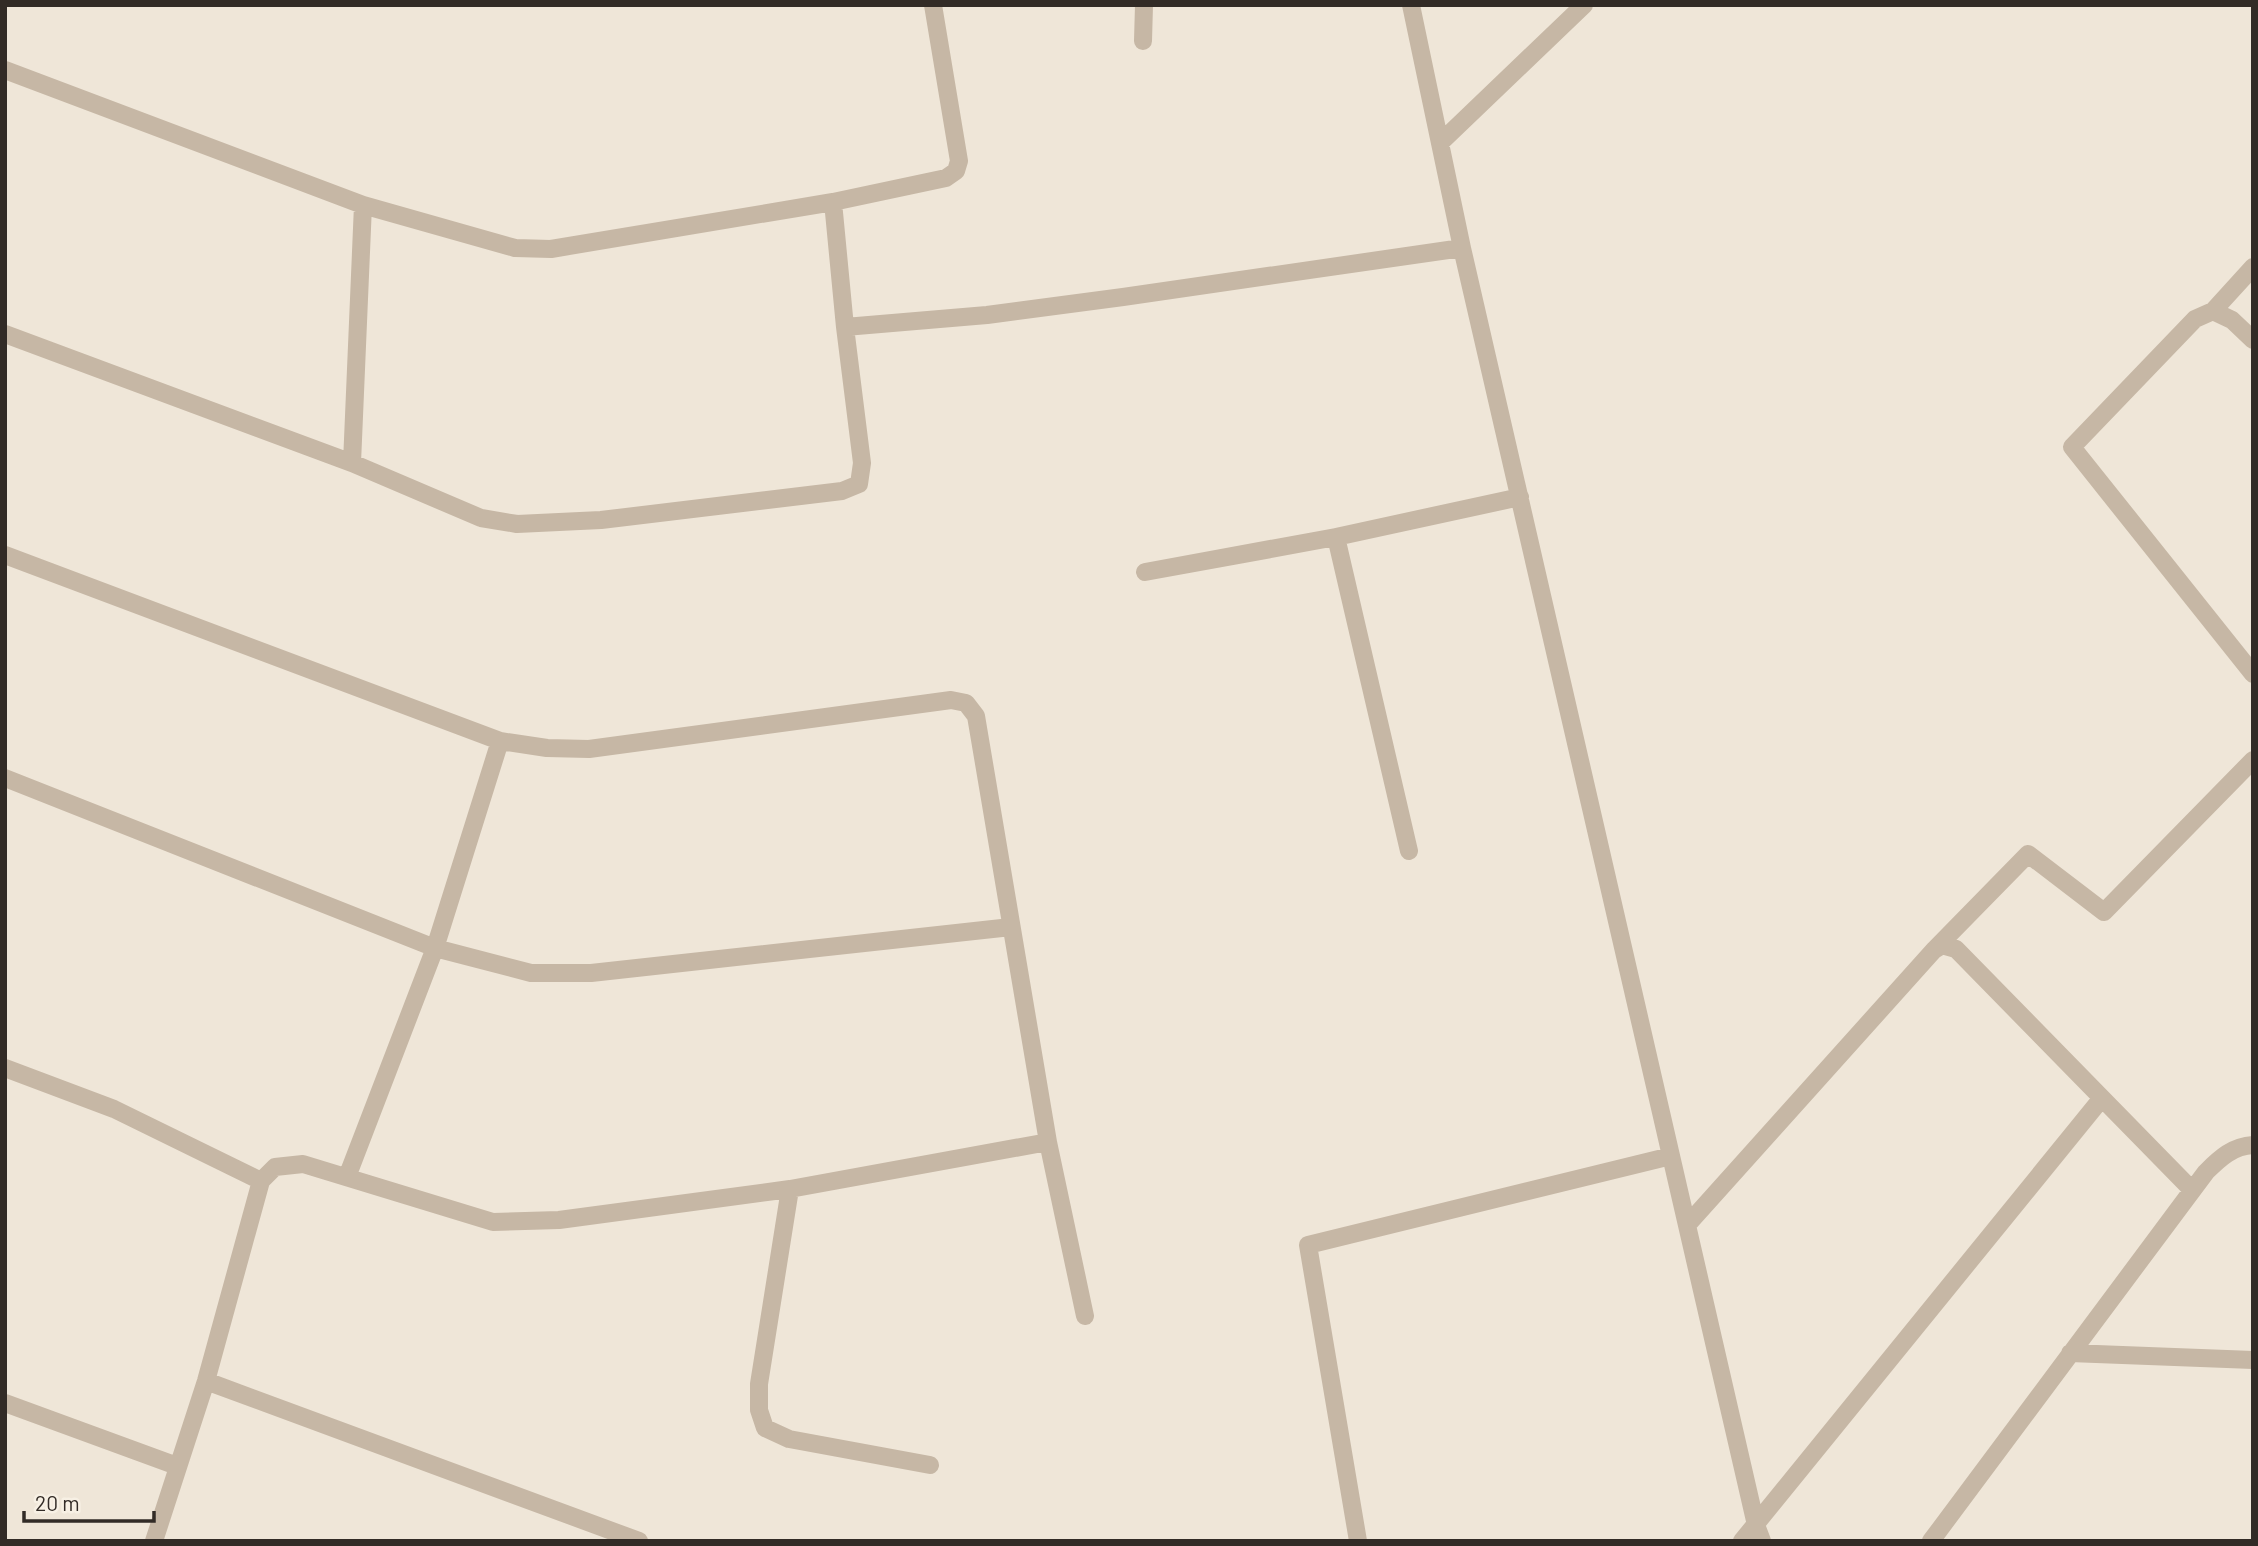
<svg xmlns="http://www.w3.org/2000/svg" width="2258" height="1546" font-family="Barlow,sans-serif">
<style>
.lines{fill:none;stroke-linecap:round;stroke-linejoin:round}
.street{stroke:#c6b7a5;stroke-width:18}
</style>
<rect width="100%" height="100%" fill="#efe6d8"/>
<g class="lines">
<path class="street" d="M1411,5L1462,248L1756,1525L1762,1541
M1143,41L1144,5
M5,70L363,205L515,248L551,249L833,202L845,327L862,463L859,484L842,491L601,520L517,524L481,518L352,463L363,205
M1441,142L1584,5
M833,202L946,178L956,171L959,161L933,5
M2213,311L2253,267
M845,327L987,315L1123,297L1462,248
M5,334L352,463
M2253,340L2232,320L2213,311L2195,319L2072,447L2253,674
M1336,537L1409,851
M5,555L500,741L547,748L589,749L951,700L966,703L976,716L1048,1142L790,1189L559,1220L493,1222L303,1164L275,1167L261,1181L206,1381L154,1541
M1145,572L1336,537L1520,497
M5,778L435,948L531,973H591L1011,927
M1934,950L2028,854L2104,912L2253,760
M5,1068L114,1109L261,1181
M1048,1142L1085,1316
M347,1177L435,948L500,741
M790,1189L759,1384V1410L765,1428L789,1439L930,1465
M1688,1224L1934,950L1942,945L1956,949L2192,1190
M2070,1353L2253,1360
M206,1381L639,1541
M5,1403L177,1466
M1358,1541L1308,1245L1671,1156
M1742,1541L2102,1098
M1931,1541L2206,1172C2220,1158 2233,1146 2253,1145"/>
</g>
<rect width="2258" height="1546" fill="none" stroke="#322b26" stroke-width="14"/>
<path d="M24 1511v10h130v-10" fill="none" stroke="#322b26" stroke-width="3.5"/>
<text x="35" y="1511" font-size="21" fill="#322b26" stroke="#f7f0e4" stroke-width="5" paint-order="stroke">20 m</text>
</svg>
